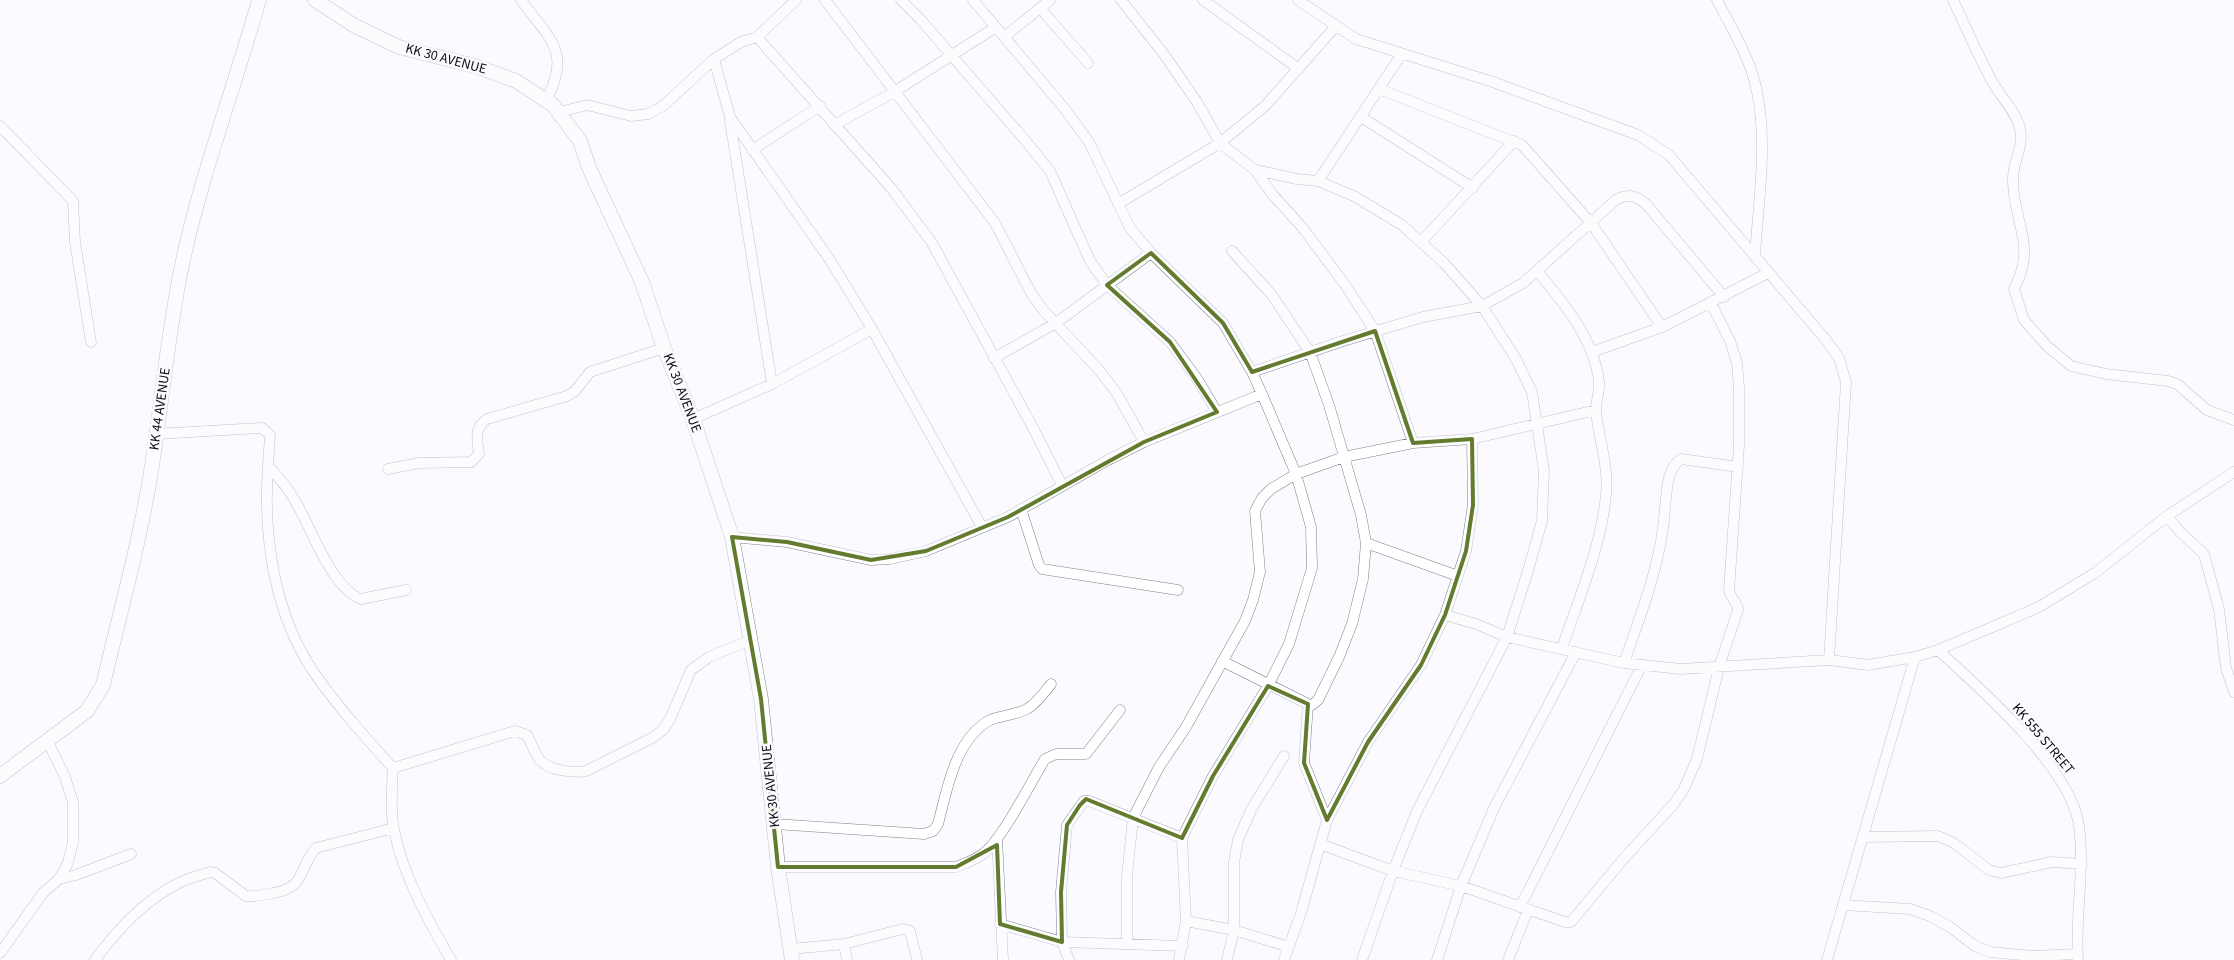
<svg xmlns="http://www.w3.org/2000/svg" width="2234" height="960" font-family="'Source Sans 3',sans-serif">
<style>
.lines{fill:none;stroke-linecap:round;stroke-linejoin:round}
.street-casing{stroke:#818288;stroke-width:11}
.secondary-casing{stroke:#818288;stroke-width:15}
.street{stroke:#fff;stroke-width:10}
.secondary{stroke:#fff;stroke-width:14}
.marked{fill:none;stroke:#637b2e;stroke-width:4;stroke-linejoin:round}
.labels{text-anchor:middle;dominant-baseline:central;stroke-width:5;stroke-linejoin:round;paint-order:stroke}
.street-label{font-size:14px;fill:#0d0e10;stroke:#fafaff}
</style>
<rect width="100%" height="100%" fill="#fafaff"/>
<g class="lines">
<g class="street-casing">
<path id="street" d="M521,0C548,38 572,50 547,99
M825,0L995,223L1031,293L1043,310L1099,370L1116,392L1144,442
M901,0L921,20L1024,139L1050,171L1090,261L1107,285L1170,342L1198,380L1217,412
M973,0L1064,108L1089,142L1130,228L1151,253L1223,323L1252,372L1262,394L1296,474L1311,527L1312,568L1289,644L1268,686L1213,776L1182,838L1186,921L1179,960
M1121,0L1163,53L1197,102L1220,143L1255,170L1297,179L1318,181L1354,196L1402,225L1444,263L1482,306L1516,359L1532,392L1544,471L1542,521L1527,574L1507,637L1417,811L1393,871L1362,960
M1203,0L1299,69
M1298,0L1356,39L1493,82L1638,135L1669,155L1826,340L1839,358L1846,382L1829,660L1868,665L1915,657L1938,650L2037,608L2095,573L2167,516L2234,472
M1717,0C1732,29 1751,59 1757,92C1768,145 1758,203 1755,257
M1953,0C1966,27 1978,56 1993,83C2001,97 2017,113 2020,129C2024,145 2013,162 2013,178C2012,222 2038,244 2014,289L2024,320L2047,346L2071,366L2106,374L2168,381L2177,384L2207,410L2234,420
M1040,8L1088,63
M757,37L892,189L932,243L1032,426L1062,485
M1004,37L1050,0
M714,59L730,117L830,260L872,329L982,527
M1379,89L1522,145L1591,223L1662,327
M560,112L587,105L631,116L648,114L663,106L714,59L741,42L757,37L796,0
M1361,117L1473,188
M730,121L772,384
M834,125L894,92L996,27
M0,126L73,201L75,242L91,342
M752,150L820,106
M1255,170L1272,194L1302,227L1346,286L1375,331L1413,443
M1318,181L1401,55
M1118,204L1220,143L1265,106L1336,26
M1421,242L1514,141
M1537,271C1564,303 1594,339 1599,382C1600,393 1595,403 1596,412C1599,440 1609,466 1606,495C1601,547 1579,598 1562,648
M1592,352L1662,327L1768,273
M994,358L1056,323L1151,253
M1252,372L1343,341L1423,317L1482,306L1523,283L1617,199C1629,194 1635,195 1646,204L1724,297
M693,419L772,384L872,329
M156,434L262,428L270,435L268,466C277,476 287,486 294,499C311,526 330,587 361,599L406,590
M268,466C263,536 274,615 315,674C338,707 366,738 393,768L515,731L527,735C531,743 535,754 540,760C549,771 574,773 586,771L652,738L663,730L670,719L691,670L709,657L751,640
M388,469L419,463L471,462L479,454C477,439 474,428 487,419L567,396L575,391L590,372L664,348
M1021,509L1039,565L1042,569L1178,590
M2167,516L2181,533L2204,554L2219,609L2226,668L2234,692
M732,537L787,542L871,560L890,559L926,551L1008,517L1108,460L1144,442L1262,394
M1366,543L1458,576
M1445,615L1476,624L1507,637L1624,663L1681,669L1829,660
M1938,650C1981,689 2072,769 2079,826C2085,871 2075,915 2078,960
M1222,661L1308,704L1312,705L1318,700L1339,657L1352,624L1363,579L1366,543L1361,515L1329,405L1310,352L1272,295L1232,251
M1624,663C1641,613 1662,562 1665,508C1667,492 1666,469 1681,459L1738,467
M1308,704L1304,763L1327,820
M393,768C392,788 390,810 394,830C403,876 428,920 451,960
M775,824L924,834L933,831L938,824C947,790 955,739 990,720C1002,715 1016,715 1027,709C1037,703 1044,693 1051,684
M1863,837L1938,836L1954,843L1989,870L2001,873L2052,862L2082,864
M997,839L1003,960
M1320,844L1393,871L1461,886L1565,922H1571L1625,857L1673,805L1684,789L1697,759L1719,667L1738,610C1738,602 1730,598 1729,590L1739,445V388L1737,363L1730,341L1711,303
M778,867H956C966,863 976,860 984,853C1003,838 1031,782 1045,759L1056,754H1086L1120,710
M59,879L76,875L131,854
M1843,905L1910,909L1930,916L1950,927L1975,946L1990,952L2033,956L2077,954
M1520,907L1642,665
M1186,921L1234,930L1289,947
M1000,924L1062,942L1183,946
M844,944L847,960
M1127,944V876L1133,818L1159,767L1186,727L1245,621L1253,600L1260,572L1255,511L1262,498L1271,489L1296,474L1344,457L1413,443L1472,439L1596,410
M791,949L844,944L903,929L910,931L917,960
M0,953L43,893L59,879L68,863L73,842V802L65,777L47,740
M95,960C116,931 144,901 177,884C187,878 199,876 210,872L215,873L246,896C255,897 264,895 273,893C306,888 298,869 316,848L394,828
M1069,960L1062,942L1061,892L1067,825L1084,801H1089L1182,838
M1227,960L1234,930V862L1238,840L1251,810L1284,756
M1284,960L1301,913L1327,820L1368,742L1421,665L1445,615L1466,551L1473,505L1472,439
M1437,960L1461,886L1494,808L1576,652
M1508,960L1528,910
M1827,960L1915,657"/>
</g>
<g class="secondary-casing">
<path id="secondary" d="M315,0L355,26L399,47L475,66L516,81L553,105L580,141L590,170L642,282L664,348L693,419L732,537L761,699L778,867L792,960
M0,776L87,711L103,685C121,608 143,531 154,452C163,390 169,327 182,265C201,175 234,89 259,0"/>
</g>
<use href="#street" class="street"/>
<use href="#secondary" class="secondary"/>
</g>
<path d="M0 0H2234V960H0ZM1151,253L1223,323L1252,372L1375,331L1413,443L1472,439L1473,505L1466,551L1445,615L1421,665L1368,742L1327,820L1304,763L1308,704L1268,686L1213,776L1182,838L1086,799L1080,805L1067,825L1061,892L1062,942L1000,924L997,845L956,867H778L761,699L732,537L787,542L871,560L926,551L1008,517L1144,442L1217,412L1170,342L1107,285Z" fill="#fafaff" fill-opacity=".55" fill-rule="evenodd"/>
<path class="marked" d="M1151,253L1223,323L1252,372L1375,331L1413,443L1472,439L1473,505L1466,551L1445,615L1421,665L1368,742L1327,820L1304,763L1308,704L1268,686L1213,776L1182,838L1086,799L1080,805L1067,825L1061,892L1062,942L1000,924L997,845L956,867H778L761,699L732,537L787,542L871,560L926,551L1008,517L1144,442L1217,412L1170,342L1107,285Z"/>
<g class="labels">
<g class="street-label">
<text transform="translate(446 59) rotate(15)">KK 30 AVENUE</text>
<text transform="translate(682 393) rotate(69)">KK 30 AVENUE</text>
<text transform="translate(160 409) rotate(-82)">KK 44 AVENUE</text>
<text transform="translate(2043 739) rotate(50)">KK 555 STREET</text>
<text transform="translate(771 786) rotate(-96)">KK 30 AVENUE</text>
</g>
</g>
</svg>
